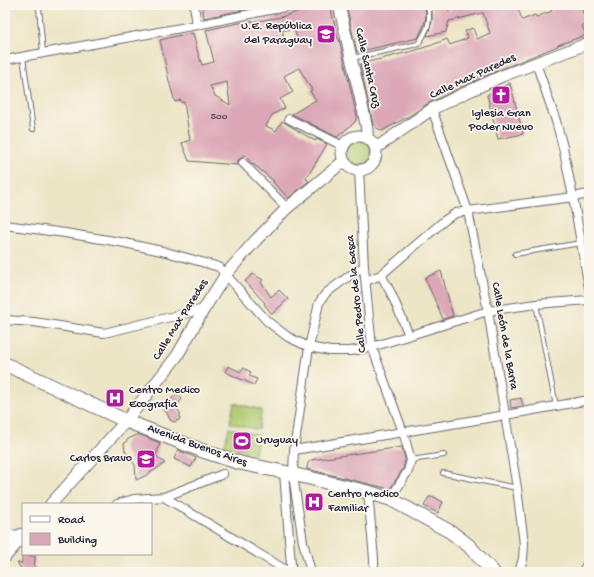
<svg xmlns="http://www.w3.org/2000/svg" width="594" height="577" font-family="'Gochi Hand',sans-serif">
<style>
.green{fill:#afcb71;stroke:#687656}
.building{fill:#dca8b7;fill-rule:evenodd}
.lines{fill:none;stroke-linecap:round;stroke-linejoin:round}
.lane-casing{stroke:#69666c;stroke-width:6}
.street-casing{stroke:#69666c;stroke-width:10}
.secondary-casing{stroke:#69666c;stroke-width:13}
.primary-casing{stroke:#69666c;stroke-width:15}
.lane{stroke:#fff;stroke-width:4}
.street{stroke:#fff;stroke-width:8}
.secondary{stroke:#fff;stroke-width:11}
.primary{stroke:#fff;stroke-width:13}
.labels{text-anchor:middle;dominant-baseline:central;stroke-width:3.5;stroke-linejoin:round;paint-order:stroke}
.number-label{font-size:10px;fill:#50445a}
.poi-label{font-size:12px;fill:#22223b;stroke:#fbf7ec;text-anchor:start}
.street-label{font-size:12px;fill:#22223b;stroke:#fbf7ec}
</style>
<rect width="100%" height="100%" fill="#fbf7ec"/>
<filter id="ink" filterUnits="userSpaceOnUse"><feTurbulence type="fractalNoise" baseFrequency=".025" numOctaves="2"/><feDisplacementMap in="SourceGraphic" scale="8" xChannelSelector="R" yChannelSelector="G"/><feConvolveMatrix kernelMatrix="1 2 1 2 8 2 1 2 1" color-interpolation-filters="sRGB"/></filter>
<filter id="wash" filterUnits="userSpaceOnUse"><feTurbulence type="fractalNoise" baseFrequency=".012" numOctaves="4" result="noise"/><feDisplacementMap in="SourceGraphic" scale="16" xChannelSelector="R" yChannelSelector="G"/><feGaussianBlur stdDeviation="0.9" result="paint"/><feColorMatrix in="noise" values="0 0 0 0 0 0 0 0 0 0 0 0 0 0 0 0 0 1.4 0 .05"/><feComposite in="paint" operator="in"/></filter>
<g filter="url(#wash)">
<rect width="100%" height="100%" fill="#ece5c6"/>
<path class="green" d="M346 152a13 13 0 1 1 26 0a13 13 0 1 1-26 0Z
M234,403L262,410L258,430L230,423Z
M229,428L259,435L255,454L224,446Z"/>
<g id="blocks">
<path class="building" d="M206,5H251L252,8L204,18L202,6Z
M325,5H330L338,39H339L357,117L355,122L337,137L292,114L316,100L310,91L312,90L299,68L284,76L293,92L280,99L285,108L272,115L266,126L276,131L282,121L315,141L316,139L327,144L306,179L309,181L288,198L273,182L274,181L252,163V164L244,154L242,158L239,159L238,161V165L189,161L182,143L190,140L184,102L181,103V100L175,102L169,81L160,40L180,35L181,36L193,33L198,53L202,65L214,62L206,30L239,23L252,21L253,22L281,17L312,7L313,9ZM294,28L298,41L287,45L282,31ZM227,82L230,105L215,96L210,86Z
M346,5H425L426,16L424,25L418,38L357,52Z
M432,5H447L449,11L454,5H517L522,20L535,15L536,17L552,11L551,5H580L583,13L584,15L588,17L589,20L586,21V24L582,26L586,35L558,45V46L548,50L499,70L460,88L429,103L409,116L382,131L377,128L373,124L360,64L413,51L432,45L447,39L450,45L468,38L465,31L473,28L477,39L490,33L483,13L449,21L446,32L427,36L432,22Z
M510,83L523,134L498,139L487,95Z
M441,271L453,316L443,319L425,278Z
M253,274L263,280L261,282L271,297L279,290L288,299L272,314L264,304L265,303L245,281Z
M228,366L241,372L243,368L251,372L249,376L257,379L254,385L225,372Z
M176,394L182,399L176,407L180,413V418L179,420L174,422L170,420L167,413L163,409Z
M521,398L523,406L511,408L510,400Z
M137,435H141L160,443L156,456L165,463L147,475L136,480L135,465L125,451L124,444L128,439Z
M402,447L405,460L403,469L390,489L307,469V468L308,463L311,460Z
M178,450L196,458L191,467L174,459Z
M429,497H434L443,502L438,513L424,506Z
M22,555L35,556L34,572H24L17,563H22Z"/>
</g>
</g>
<g filter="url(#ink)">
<use href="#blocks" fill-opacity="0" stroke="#69666c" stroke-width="1"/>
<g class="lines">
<g class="lane-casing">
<path id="lane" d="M39,8L43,53
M23,57L33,129
M352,58L418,44C428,30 431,22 428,5
M515,254L581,243
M536,304L556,406
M411,460L444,455
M443,473L517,488"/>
</g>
<g class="street-casing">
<path id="street" d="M194,5L197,25
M5,60L197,25L294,5
M536,63L556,121L563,147L573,197L589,288
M432,109L468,211L488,311L517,488L524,544L523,559L519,572
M289,119L343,146
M243,163L287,208
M359,170L364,267L372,347L403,432L411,460L408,471L390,499
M5,225L65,233L120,242L166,252L219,267L267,321L288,337L309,347L330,351H351L372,347L488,311L536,304L589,300
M381,275L391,293L409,335
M366,281L381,275L445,220L456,213L468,211L573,197L589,194
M5,320L34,322L104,333L204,309
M294,450L506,415L589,400
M284,472L291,565V572
M368,492L374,559V572
M164,497L223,474
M117,504L134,499L164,497L289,572
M311,572L303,542L293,475L294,450L309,347L319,303L326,293L356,271L364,267"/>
</g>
<g class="secondary-casing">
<path id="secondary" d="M339,5L364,114L367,130V137
M587,5L589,10
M342 153a17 17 0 1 1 34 0a17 17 0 1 1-34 0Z
M376,148L432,109L463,94L502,76L536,63L589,43
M51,504L126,421L177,356L204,309L226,274L256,240L287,208L344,161
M5,537L17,536L23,534
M5,557L23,536
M584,572L589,564"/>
</g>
<g class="primary-casing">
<path id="primary" d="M5,364L126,421L203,451L240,463L284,472L368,492L390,499L451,532L468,545L493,572"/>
</g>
<use href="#lane" class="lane"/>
<use href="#street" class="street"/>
<use href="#secondary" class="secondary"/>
<use href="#primary" class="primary"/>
</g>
</g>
<defs>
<g id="school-square" transform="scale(1)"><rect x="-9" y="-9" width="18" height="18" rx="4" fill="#b5179e" stroke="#fbf7ec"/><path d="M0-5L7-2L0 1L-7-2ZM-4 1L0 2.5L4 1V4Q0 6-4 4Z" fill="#fff"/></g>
<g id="church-square" transform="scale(1)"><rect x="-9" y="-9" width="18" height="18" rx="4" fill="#b5179e" stroke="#fbf7ec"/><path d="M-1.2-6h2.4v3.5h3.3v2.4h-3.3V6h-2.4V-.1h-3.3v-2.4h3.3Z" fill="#fff"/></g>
<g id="hospital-square" transform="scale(1)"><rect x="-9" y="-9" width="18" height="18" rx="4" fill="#b5179e" stroke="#fbf7ec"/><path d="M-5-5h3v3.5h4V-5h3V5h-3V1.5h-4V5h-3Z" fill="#fff"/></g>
<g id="stadium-square" transform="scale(1)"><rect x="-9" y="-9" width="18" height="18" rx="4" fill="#b5179e" stroke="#fbf7ec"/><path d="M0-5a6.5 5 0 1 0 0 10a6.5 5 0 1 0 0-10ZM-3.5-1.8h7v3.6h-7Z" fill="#fff"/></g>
</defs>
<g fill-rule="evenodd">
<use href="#school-square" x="326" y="34"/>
<use href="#church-square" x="501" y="95"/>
<use href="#hospital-square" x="115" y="398"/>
<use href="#stadium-square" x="242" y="441"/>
<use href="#school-square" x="146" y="459"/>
<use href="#hospital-square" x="314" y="502"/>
</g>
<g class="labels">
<g class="number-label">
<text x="219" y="117">500</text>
</g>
<g class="poi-label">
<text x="312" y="27" text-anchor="end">U.E. República<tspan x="312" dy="14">del Paraguay</tspan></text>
<text x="501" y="114" text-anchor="middle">Iglesia Gran<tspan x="501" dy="14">Poder Nuevo</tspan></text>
<text x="129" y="391">Centro Medico<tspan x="129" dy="14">Ecografia</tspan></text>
<text x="256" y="441">Uruguay</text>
<text x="132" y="459" text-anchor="end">Carlos Bravo</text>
<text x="328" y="495">Centro Medico<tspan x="328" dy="14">Familiar</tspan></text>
</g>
<g class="street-label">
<text transform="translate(367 68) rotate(77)">Calle Santa Cruz</text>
<text transform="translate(473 77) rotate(-25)">Calle Max Paredes</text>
<text transform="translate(357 294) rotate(-96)">Calle Pedro de la Gasca</text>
<text transform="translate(181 320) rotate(-58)">Calle Max Paredes</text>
<text transform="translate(504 336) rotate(80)">Calle León de la Barra</text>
<text transform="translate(197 446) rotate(20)">Avenida Buenos Aires</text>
</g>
</g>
<rect width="594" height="577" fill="none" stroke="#fbf7ec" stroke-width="20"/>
<rect x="22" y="503" width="130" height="52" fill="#fbf7ec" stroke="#a4a2a5"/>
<rect x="30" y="516" width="20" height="6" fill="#ffffff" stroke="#a4a2a5"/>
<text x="58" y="523" font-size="12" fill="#22223b">Road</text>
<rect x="30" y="533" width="20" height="12" fill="#dca8b7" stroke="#a4a2a5"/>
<text x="58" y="543" font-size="12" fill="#22223b">Building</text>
</svg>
